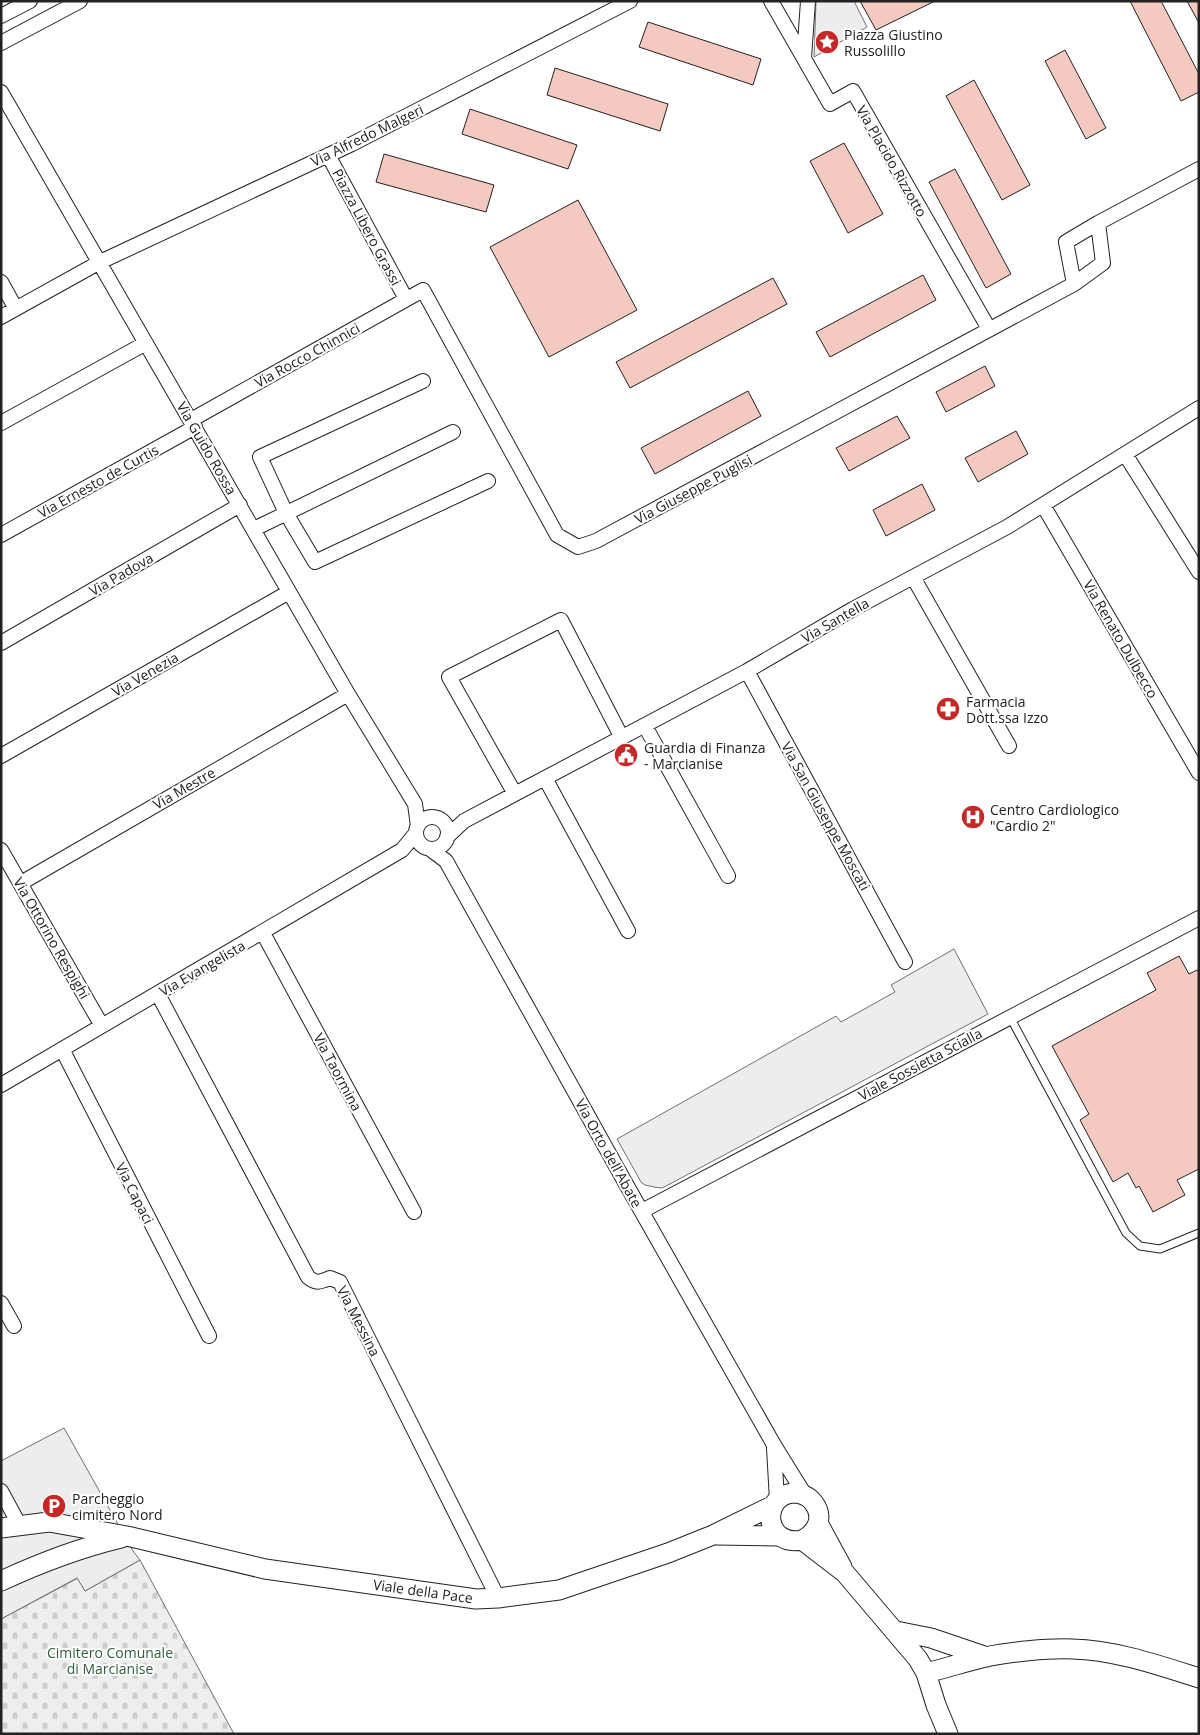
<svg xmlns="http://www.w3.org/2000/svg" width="1200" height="1735" font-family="'Open Sans',sans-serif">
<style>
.cemetery{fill:url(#cemetery-stones);stroke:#6f6f6f}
.parking{fill:#ededed;stroke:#6f6f6f}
.building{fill:#f3c9c0;stroke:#222}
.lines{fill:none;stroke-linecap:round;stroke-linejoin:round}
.lane-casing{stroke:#222;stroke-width:9}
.street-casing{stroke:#222;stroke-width:16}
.secondary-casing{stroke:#222;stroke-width:21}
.lane{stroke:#fff;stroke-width:7}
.street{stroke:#fff;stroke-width:14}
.secondary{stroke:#fff;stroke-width:19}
.labels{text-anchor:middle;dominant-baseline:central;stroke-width:4;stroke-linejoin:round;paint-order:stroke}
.poi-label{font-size:14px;fill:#222;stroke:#fff;text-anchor:start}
.street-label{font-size:14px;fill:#222;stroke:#fff}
.park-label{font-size:14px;fill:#2f5e38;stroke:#fff}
</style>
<defs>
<pattern id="cemetery-stones" width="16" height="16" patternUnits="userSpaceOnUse" patternTransform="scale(1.25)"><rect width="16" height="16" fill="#eee"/><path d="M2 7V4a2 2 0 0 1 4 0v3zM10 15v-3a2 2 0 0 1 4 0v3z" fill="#ccc"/></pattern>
</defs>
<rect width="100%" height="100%" fill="#fff"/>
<path class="cemetery" d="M140,1560L234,1734H1V1619L78,1578L85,1591Z"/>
<path class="parking" d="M816,1H854L867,27L814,57Z
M954,949L988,1014L668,1185L662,1188L654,1187L645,1185L641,1182L617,1139L836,1016L841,1022L895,992L891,985Z
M64,1428L133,1551L140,1560L85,1591L77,1578L1,1619V1461Z"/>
<path class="building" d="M860,1H935L876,30Z
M1130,1H1161L1199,74V92L1181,101Z
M1187,1H1199V23Z
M648,22L761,59L753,85L639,47Z
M1065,50L1106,128L1086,139L1045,61Z
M555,68L668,104L660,131L547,95Z
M974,80L1030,185L1002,200L946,96Z
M470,109L577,145L568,169L462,134Z
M844,143L883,214L848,233L810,161Z
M384,154L494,185L486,212L376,182Z
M955,169L1011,274L986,288L929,182Z
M578,200L637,310L549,357L490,247Z
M923,275L936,300L830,357L816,332Z
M773,278L787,304L630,388L616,362Z
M985,366L995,386L946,412L936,392Z
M748,391L761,416L655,474L641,448Z
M897,416L910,438L849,471L836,448Z
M1016,431L1028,454L978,482L965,458Z
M922,484L935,510L886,536L873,510Z
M1179,956L1189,974L1197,970L1199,973V1169L1177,1180L1185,1195L1153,1212L1139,1186L1136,1188L1128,1173L1113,1182L1080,1120L1089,1114L1052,1046L1156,990L1147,973Z"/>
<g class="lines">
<g class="lane-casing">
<path id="lane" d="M1010,1017L1126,1233L1140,1246L1160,1249L1199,1233"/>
</g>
<g class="street-casing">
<path id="street" d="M771,1L830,104L853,91L989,329
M1,16L30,1
M1,43L80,1
M804,58L808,1
M1,92L348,694L415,804L418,826
M328,155L406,299
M1098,223L1103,263L1074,284L1066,242Z
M1098,223L1199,169
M1,282L16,309
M1,317L100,262L352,144L630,1
M423,381L260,457L286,513L315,562L488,481
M191,420L423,290L557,535L578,547L596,541L1074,284
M1,423L146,343
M1125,454L1199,572
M1043,505L1199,773
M254,529L453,432
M1,535L195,427
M913,577L1009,746
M1,643L240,505
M747,671L905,962
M645,726L728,876
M1,756L289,592
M545,778L628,931
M515,794L449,677L561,620L622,738
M416 833a16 16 0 1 1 32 0a16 16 0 1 1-32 0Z
M447,837L464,821L747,671L853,609L1007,527L1199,408
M430,849L446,861L626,1184L774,1445L805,1495
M1,850L102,1026
M21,883L348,694
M263,933L414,1212
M158,994L308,1277C316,1284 320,1282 330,1278L340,1282L498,1598
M62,1049L209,1336
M1,1085L402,850L416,833
M642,1211L1199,918
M1,1303L14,1326
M774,1448L777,1500
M1,1491L20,1526"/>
</g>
<g class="secondary-casing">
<path id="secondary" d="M818,1523L842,1567
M1,1528L49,1522L127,1536L265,1569L476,1599L498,1598L559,1590L668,1553L713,1535L774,1505
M717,1535L779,1536
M802,1540C817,1533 825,1517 813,1502C808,1496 801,1493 793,1493C760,1496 764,1547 802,1540L845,1573L918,1659L926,1673L936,1705L948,1734
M1,1581C40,1563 79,1548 121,1538
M896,1631L931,1638L987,1657
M926,1673C946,1668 965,1662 985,1657C1009,1652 1048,1648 1072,1649C1115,1650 1158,1665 1199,1678"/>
</g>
<use href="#lane" class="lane"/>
<use href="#street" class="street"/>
<use href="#secondary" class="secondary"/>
</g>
<defs>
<g id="sight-disc" transform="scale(1.25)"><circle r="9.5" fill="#c62828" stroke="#fff"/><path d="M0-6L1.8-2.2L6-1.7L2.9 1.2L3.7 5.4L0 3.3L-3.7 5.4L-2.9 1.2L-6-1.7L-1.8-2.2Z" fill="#fff"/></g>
<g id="pharmacy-disc" transform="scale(1.25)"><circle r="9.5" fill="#c62828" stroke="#fff"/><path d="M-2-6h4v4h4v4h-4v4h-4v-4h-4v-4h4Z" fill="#fff"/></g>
<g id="civic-disc" transform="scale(1.25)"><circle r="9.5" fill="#c62828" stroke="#fff"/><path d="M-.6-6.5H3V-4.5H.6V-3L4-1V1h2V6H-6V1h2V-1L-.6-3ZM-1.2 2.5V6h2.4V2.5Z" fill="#fff"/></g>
<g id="hospital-disc" transform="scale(1.25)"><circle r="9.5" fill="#c62828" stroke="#fff"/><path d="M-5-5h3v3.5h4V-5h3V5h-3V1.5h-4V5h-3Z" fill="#fff"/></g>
<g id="parking-disc" transform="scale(1.25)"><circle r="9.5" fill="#c62828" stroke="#fff"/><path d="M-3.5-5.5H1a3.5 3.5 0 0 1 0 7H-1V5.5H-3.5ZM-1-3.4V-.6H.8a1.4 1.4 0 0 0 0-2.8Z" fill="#fff"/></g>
</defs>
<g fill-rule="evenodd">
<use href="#sight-disc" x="827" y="42"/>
<use href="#pharmacy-disc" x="948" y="709"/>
<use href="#civic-disc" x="626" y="755"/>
<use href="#hospital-disc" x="973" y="817"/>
<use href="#parking-disc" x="54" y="1506"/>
</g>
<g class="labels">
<g class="poi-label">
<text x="844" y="34">Piazza Giustino<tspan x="844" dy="16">Russolillo</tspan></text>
<text x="966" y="701">Farmacia<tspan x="966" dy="16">Dott.ssa Izzo</tspan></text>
<text x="644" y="747">Guardia di Finanza<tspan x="644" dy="16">- Marcianise</tspan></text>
<text x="990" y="809">Centro Cardiologico<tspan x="990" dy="16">"Cardio 2"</tspan></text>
<text x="72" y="1498">Parcheggio<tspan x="72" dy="16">cimitero Nord</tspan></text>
</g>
<g class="street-label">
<text transform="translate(367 135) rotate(-26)">Via Alfredo Malgeri</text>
<text transform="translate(892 161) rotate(60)">Via Placido Rizzotto</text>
<text transform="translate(367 227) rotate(62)">Piazza Libero Grassi</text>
<text transform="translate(307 355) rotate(-29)">Via Rocco Chinnici</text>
<text transform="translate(207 448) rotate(60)">Via Guido Rossa</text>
<text transform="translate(98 481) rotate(-29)">Via Ernesto de Curtis</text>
<text transform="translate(693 489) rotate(-28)">Via Giuseppe Puglisi</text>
<text transform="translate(121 574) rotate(-30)">Via Padova</text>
<text transform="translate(835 620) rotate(-30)">Via Santella</text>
<text transform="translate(1121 639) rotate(60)">Via Renato Dulbecco</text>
<text transform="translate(145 674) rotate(-30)">Via Venezia</text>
<text transform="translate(184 788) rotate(-30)">Via Mestre</text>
<text transform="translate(826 816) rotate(61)">Via San Giuseppe Moscati</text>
<text transform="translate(52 938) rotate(60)">Via Ottorino Respighi</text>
<text transform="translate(202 968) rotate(-30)">Via Evangelista</text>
<text transform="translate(920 1064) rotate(-28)">Viale Sossietta Scialla</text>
<text transform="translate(338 1072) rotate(62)">Via Taormina</text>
<text transform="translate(609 1153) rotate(61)">Via Orto dell'Abate</text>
<text transform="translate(135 1193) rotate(63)">Via Capaci</text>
<text transform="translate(359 1321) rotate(63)">Via Messina</text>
<text transform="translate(423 1591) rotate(8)">Viale della Pace</text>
</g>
<g class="park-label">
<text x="110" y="1652">Cimitero Comunale<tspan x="110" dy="16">di Marcianise</tspan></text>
</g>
</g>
<rect width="1200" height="1735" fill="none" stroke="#222222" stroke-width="5"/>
</svg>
